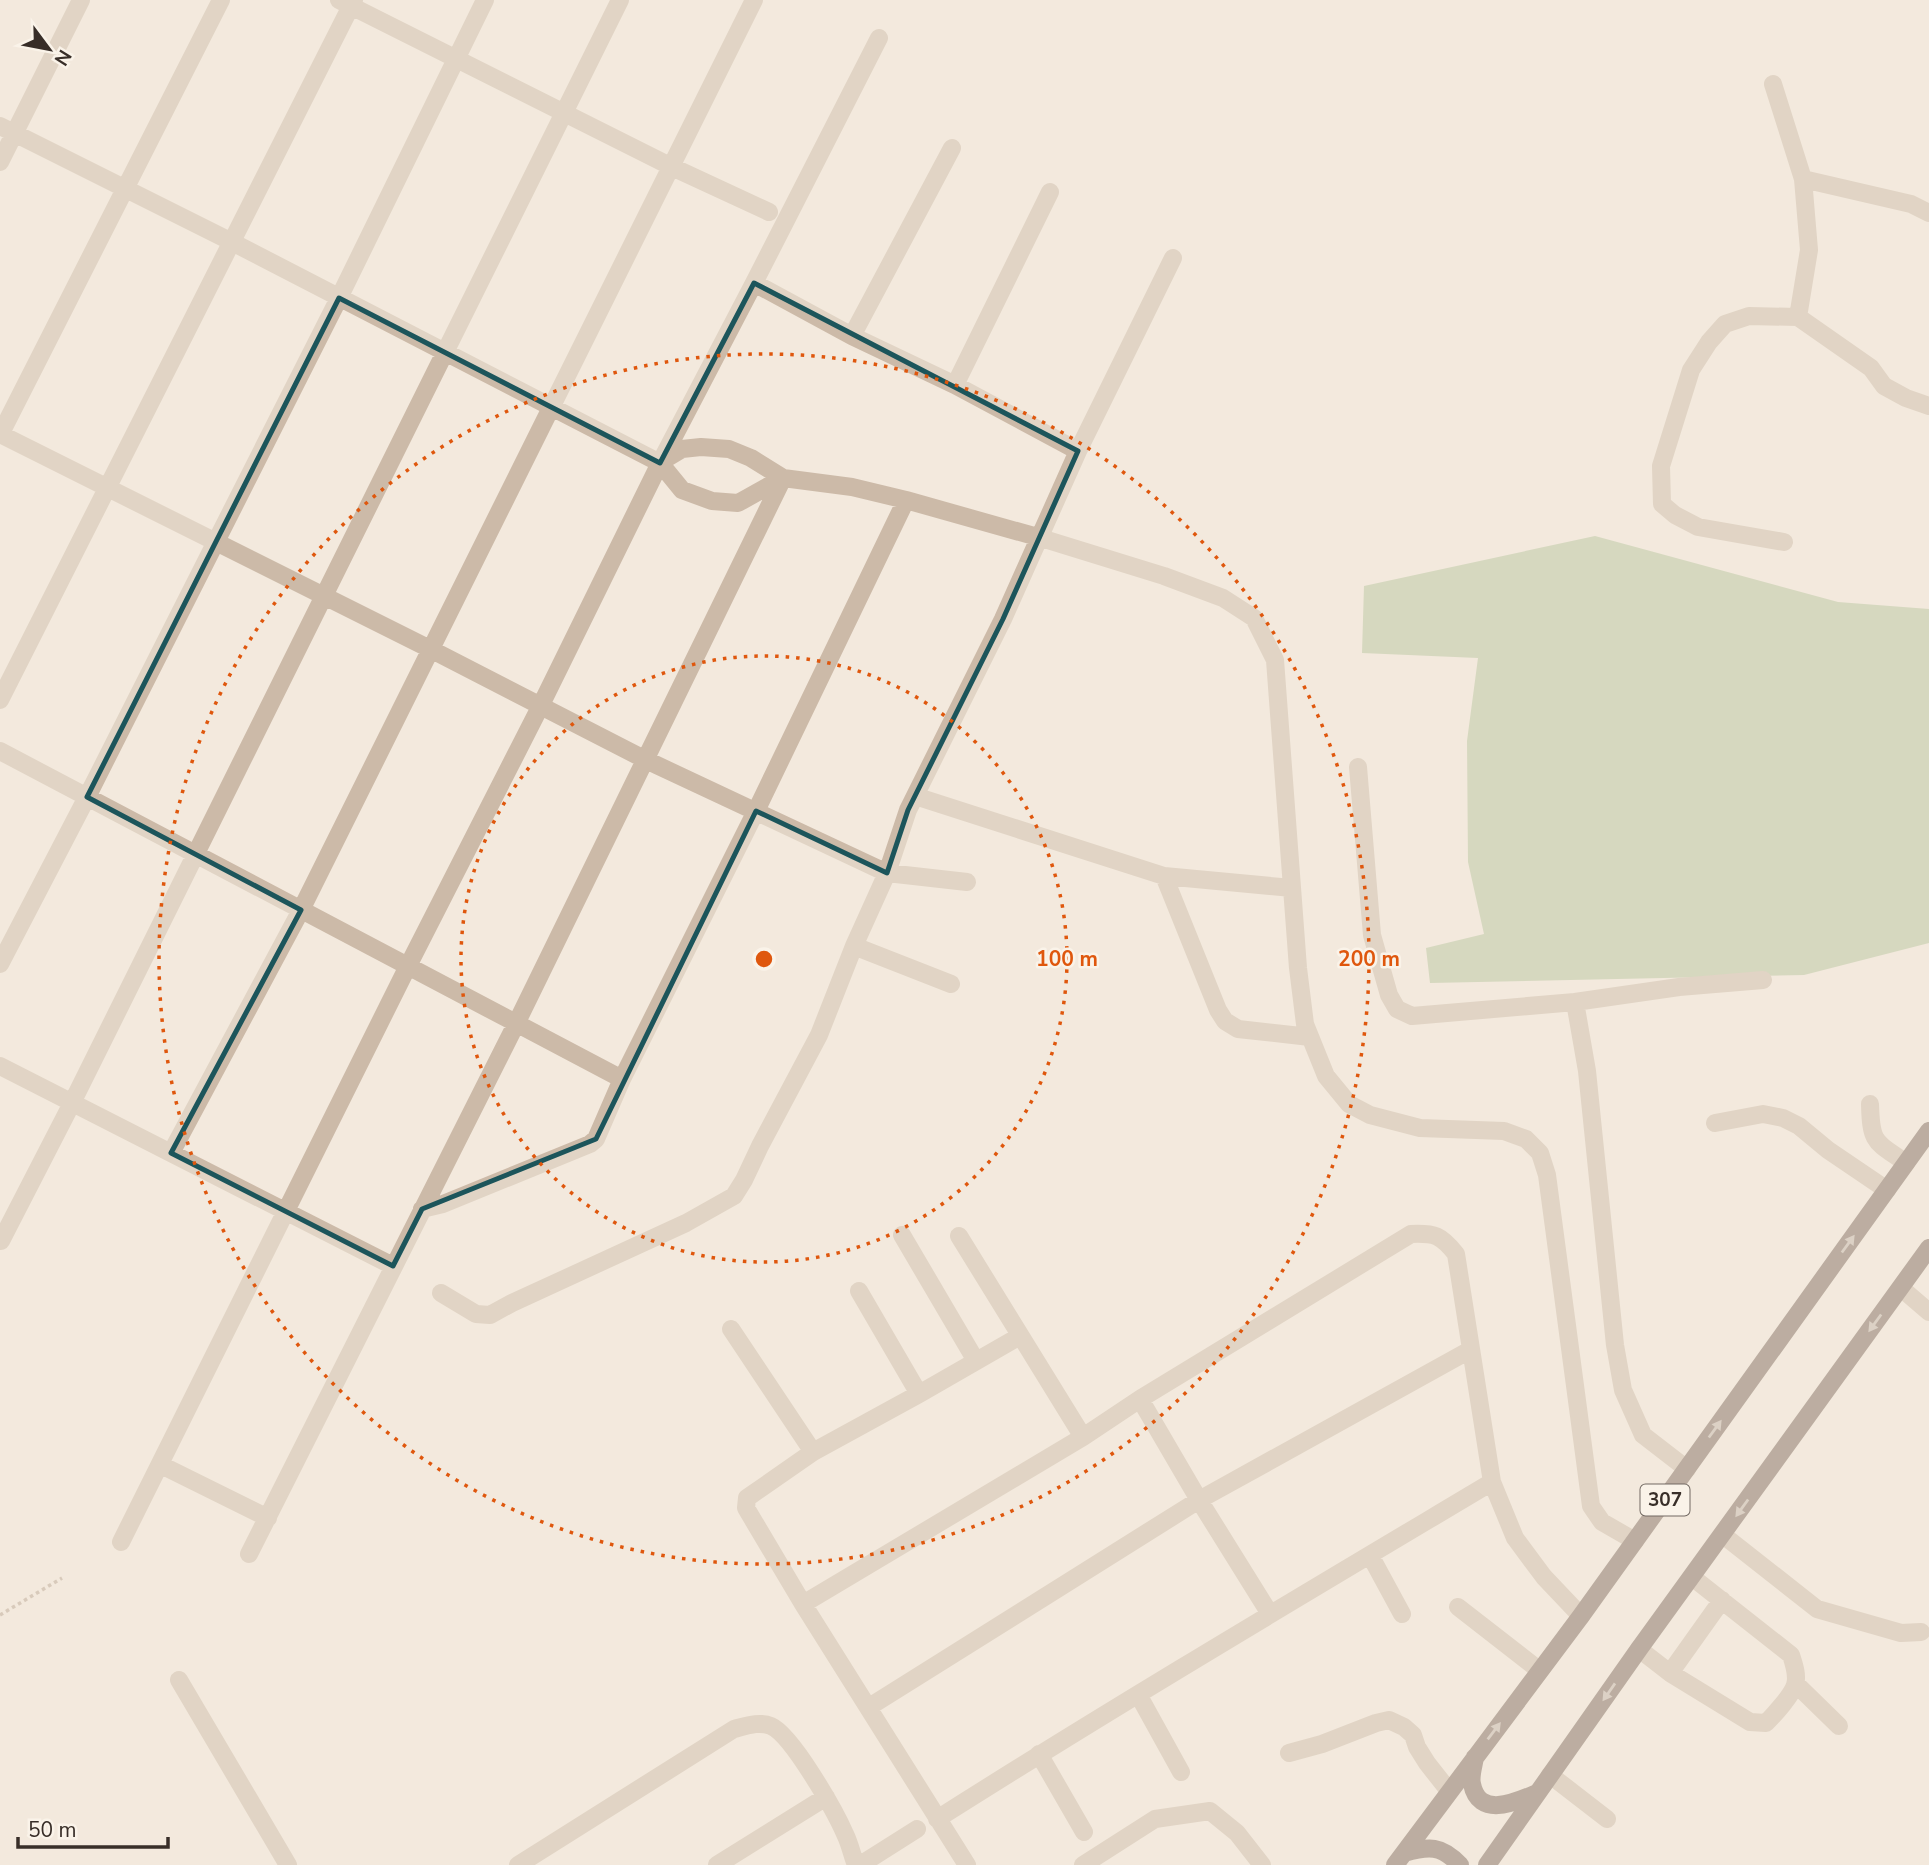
<svg xmlns="http://www.w3.org/2000/svg" width="1929" height="1865" font-family="'Nunito Sans',sans-serif">
<style>
.green{fill:#b4c39c}
.lines{fill:none;stroke-linecap:round;stroke-linejoin:round}
.path{stroke:#b8a492;stroke-width:3.5;stroke-dasharray:3.5 3.5;stroke-linecap:butt}
.minor{stroke:#ccbaa8;stroke-width:18}
.major{stroke:#7a6559;stroke-width:18}
.oneway{fill:#c0b3a8}
.marked{fill:none;stroke:#1c555b;stroke-width:5;stroke-linejoin:round}
.ring{fill:none;stroke:#df570d;stroke-width:3.5;stroke-dasharray:3.5 7}
.labels{text-anchor:middle;dominant-baseline:central;stroke-width:5;stroke-linejoin:round;paint-order:stroke}
.shield{fill:#faf3e9;stroke:#726962;stroke-width:2}
.shield-label{font-size:19px;font-weight:bold;fill:#382e28}
.centre{fill:#df570d;stroke:#faf3e9;stroke-width:3.5}
.ring-label{font-size:21px;text-anchor:middle;font-weight:bold;fill:#df570d;stroke:#faf3e9;stroke-width:5;stroke-linejoin:round;paint-order:stroke}
</style>
<rect width="100%" height="100%" fill="#f3e9dd"/>
<path class="green" d="M1595,536L1838,602L1929,609V943L1804,975L1430,983L1426,948L1484,934L1468,862L1467,741L1478,658L1362,653L1364,586Z"/>
<g class="lines">
<path class="path" d="M0,1615L62,1578"/>
<path class="minor" d="M339,0L672,167L769,212
M1773,84L1803,179L1809,250L1798,317
M0,126L232,242L660,463L682,490L712,501L738,503L783,478L852,487L906,500L1041,538L1164,576L1223,598L1254,618L1275,660L1298,968L1305,1024L1326,1076L1349,1104L1370,1115L1420,1128L1504,1131L1526,1139L1540,1153L1547,1175L1591,1506L1602,1522L1635,1541
M0,162L81,0
M1803,179L1911,204L1929,213
M754,283L852,336L955,385L1078,451
M852,336L952,148
M955,385L1050,192
M0,434L432,650L646,760L887,873L967,882
M0,435L221,0
M1784,542L1698,527L1675,515L1662,504L1661,466L1691,370L1709,342L1725,324L1749,316L1798,317L1871,368L1884,386L1906,398L1929,406
M0,700L354,0
M0,751L622,1079
M1358,767L1372,935L1389,995L1397,1009L1412,1016L1575,1002L1587,1071L1615,1345L1623,1390L1643,1435L1687,1469
M915,796L1164,876L1218,1010L1225,1021L1238,1029L1310,1037
M1164,876L1292,888
M854,946L951,984
M0,964L87,797L339,298L485,0
M1575,1002L1679,987L1763,980
M0,1066L393,1266
M1870,1104C1871,1144 1875,1141 1906,1163
M1715,1123L1763,1114L1783,1118L1799,1126L1828,1150L1887,1190
M171,1153L301,910L754,0
M422,1209L443,1204L590,1144L596,1139L622,1079L756,811L906,500
M902,1235L976,1361
M959,1236L1083,1437
M1,1241L72,1103L620,0
M1901,1288L1929,1312
M859,1291L919,1394
M441,1293L476,1314L490,1315L512,1303L686,1223L734,1196L744,1180L760,1146L819,1035L854,946L887,873L908,810L1003,619L1078,451L1173,258
M731,1329L813,1452
M1140,1399L1199,1500L1270,1614
M161,1465L268,1518
M1723,1535L1817,1609L1901,1633L1921,1632
M121,1542L408,966L540,707L660,463L754,283L879,38
M249,1554L516,1024L783,478L751,458L729,449L701,447L682,449L662,461
M1370,1555L1402,1614
M1692,1577L1791,1655C1794,1664 1798,1676 1795,1685C1792,1695 1774,1715 1766,1723L1750,1722L1670,1673L1722,1600
M803,1604L1083,1437L1140,1399L1411,1234C1435,1233 1441,1235 1456,1254L1492,1482L1515,1538L1544,1577L1581,1616
M1458,1607L1539,1670
M1639,1649L1670,1673
M179,1680L288,1865
M1796,1684L1839,1726
M1139,1696L1181,1772
M869,1707L1199,1500L1470,1350
M1289,1753L1322,1744L1376,1723L1389,1720L1404,1727L1413,1735L1417,1747L1427,1763L1449,1791
M1039,1754L1084,1832
M1550,1775L1607,1819
M937,1819C1120,1703 1306,1593 1492,1482
M518,1865L734,1729C746,1726 759,1721 771,1726C792,1735 835,1811 845,1834C850,1844 852,1855 856,1865
M717,1865L826,1797
M860,1865L917,1829
M967,1865L803,1604L746,1508L747,1498L813,1452L919,1394L1020,1336
M1083,1865L1155,1819L1210,1811L1237,1833L1262,1865"/>
<path class="major" d="M1475,1757C1474,1765 1470,1776 1472,1784C1479,1819 1516,1802 1537,1793
M1404,1853C1429,1846 1441,1845 1460,1865
M1395,1865L1581,1616L1929,1131
M1487,1865L1639,1649L1929,1248"/>
</g>
<defs><path id="oneway-solid" d="M-6-.8H1V-3.2L6.5 0L1 3.2V.8H-6Z" transform="scale(1.75)"/></defs>
<g class="oneway">
<use href="#oneway-solid" transform="translate(1848 1244) rotate(-54)"/>
<use href="#oneway-solid" transform="translate(1875 1323) rotate(126)"/>
<use href="#oneway-solid" transform="translate(1715 1429) rotate(-54)"/>
<use href="#oneway-solid" transform="translate(1742 1508) rotate(126)"/>
<use href="#oneway-solid" transform="translate(1609 1692) rotate(125)"/>
<use href="#oneway-solid" transform="translate(1494 1731) rotate(-53)"/>
</g>
<path d="M0 0H1929V1865H0ZM754,283L1078,451L1003,619L908,810L887,873L756,811L596,1139L422,1209L393,1266L171,1153L301,910L87,797L339,298L660,463Z" fill="#f3e9dd" fill-opacity=".55" fill-rule="evenodd"/>
<path class="marked" d="M754,283L1078,451L1003,619L908,810L887,873L756,811L596,1139L422,1209L393,1266L171,1153L301,910L87,797L339,298L660,463Z"/>
<g class="ring">
<circle cx="764" cy="959" r="303"/>
<circle cx="764" cy="959" r="605"/>
</g>
<g class="labels">
<rect class="shield" x="1640.5" y="1484.5" width="49" height="31" rx="5"/>
<g class="shield-label">
<text x="1665" y="1500">307</text>
</g>
</g>
<circle cx="764" cy="959" r="10" class="centre"/>
<g class="ring-label">
<text x="1067" y="966">100 m</text>
<text x="1369" y="966">200 m</text>
</g>
<g transform="translate(49 49) rotate(122)" stroke="#faf3e9" stroke-width="5" paint-order="stroke">
<path d="M0-5L12 26L0 18L-12 26Z" fill="#382e28"/>
<text y="-10" font-size="19" font-weight="bold" text-anchor="middle" fill="#382e28">N</text>
</g>
<path d="M18 1837v10h150v-10" fill="none" stroke="#382e28" stroke-width="3.5"/>
<text x="28" y="1837" font-size="21" fill="#382e28" stroke="#faf3e9" stroke-width="5" paint-order="stroke">50 m</text>
</svg>
